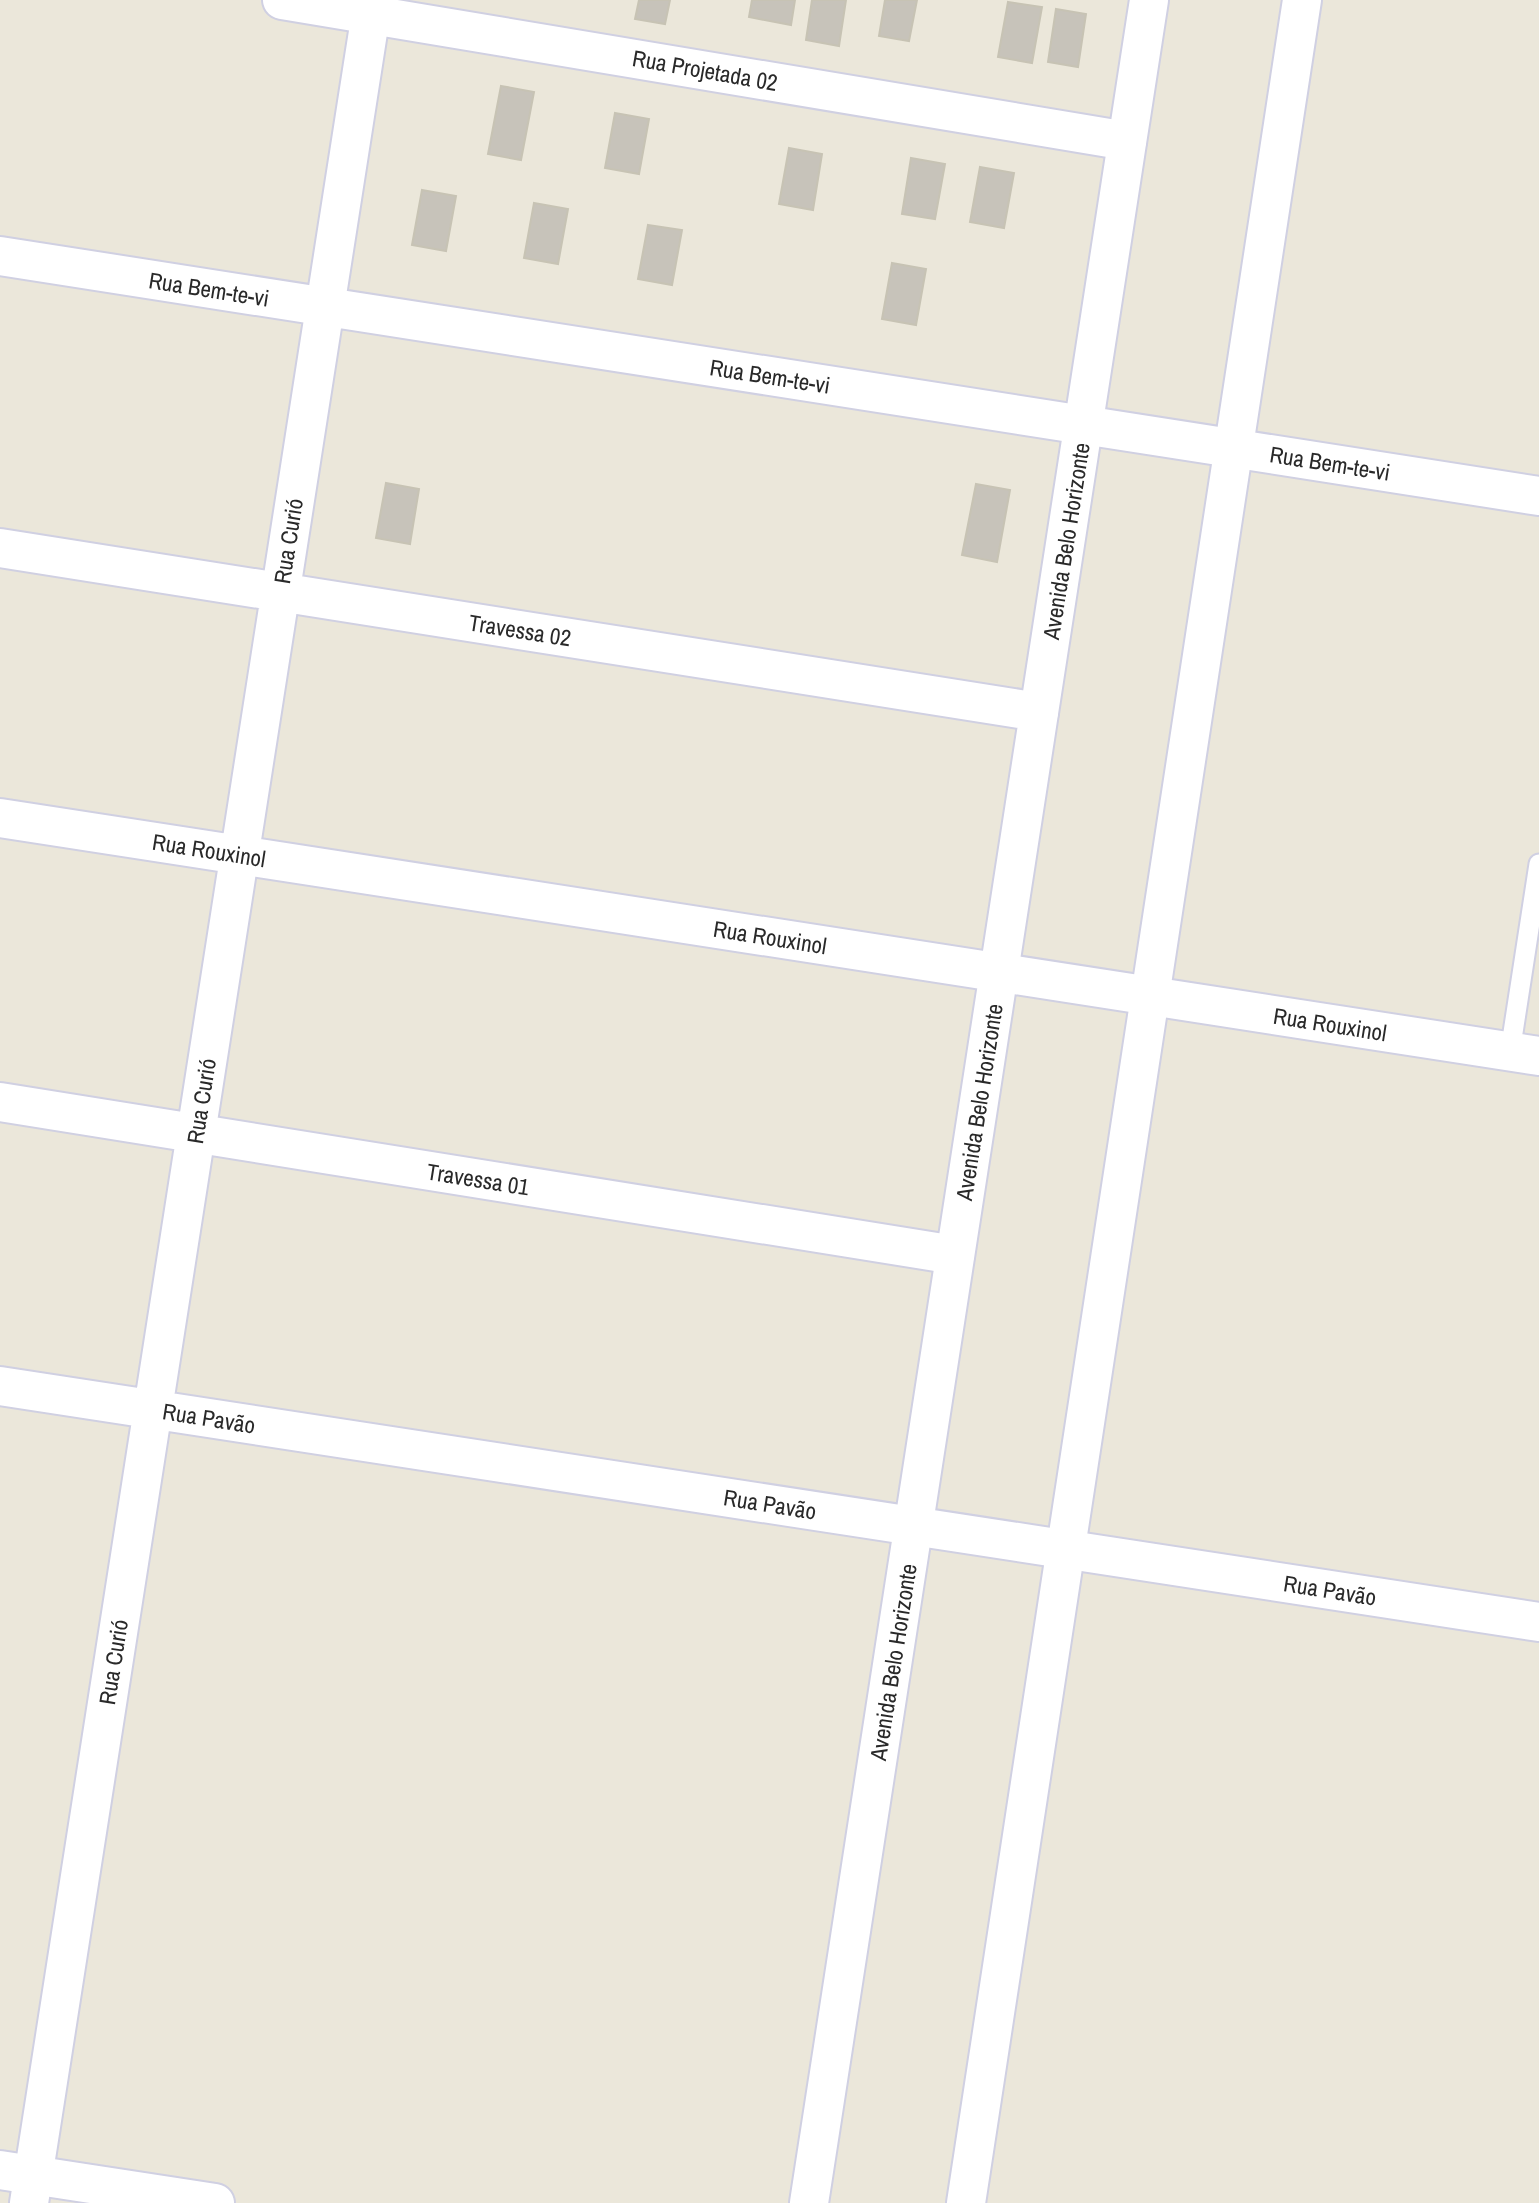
<svg xmlns="http://www.w3.org/2000/svg" width="1539" height="2203" font-family="'Archivo Narrow',sans-serif">
<style>
.building{fill:#c7c3ba;stroke:#c7c3b4;stroke-width:2}
.lines{fill:none;stroke-linecap:round;stroke-linejoin:round}
.service-casing{stroke:#d0d0e2;stroke-width:23}
.minor-casing{stroke:#d0d0e2;stroke-width:42}
.tertiary-casing{stroke:#d0d0e2;stroke-width:42}
.service{stroke:#fff;stroke-width:19}
.minor{stroke:#fff;stroke-width:38}
.tertiary{stroke:#fff;stroke-width:38}
.labels{text-anchor:middle;dominant-baseline:central;stroke-width:6;stroke-linejoin:round;paint-order:stroke}
.street-label{font-size:23px;fill:#292929;stroke:#fff}
</style>
<rect width="100%" height="100%" fill="#ebe7da"/>
<path class="building" d="M639,0H670L665,24L635,19Z
M752,0H795L791,25L749,17Z
M812,0H846L839,46L806,40Z
M885,0H917L909,41L879,36Z
M1008,2L1042,7L1032,63L998,57Z
M1056,9L1086,14L1078,67L1048,62Z
M501,86L534,92L521,160L488,154Z
M615,113L649,119L639,174L605,168Z
M789,148L822,154L813,210L779,204Z
M911,158L945,164L935,219L902,214Z
M980,167L1014,173L1004,228L970,222Z
M422,190L456,196L446,251L412,245Z
M534,203L568,209L558,264L524,258Z
M648,225L682,230L672,285L638,279Z
M892,263L926,269L916,325L882,319Z
M386,483L419,489L410,544L376,538Z
M976,484L1010,490L997,562L962,555Z"/>
<g class="lines">
<g class="service-casing">
<path id="service" d="M1510,1052L1539,864"/>
</g>
<g class="minor-casing">
<path id="minor" d="M282,0L1127,141
M0,256L1539,496
M0,548L1039,712
M0,818L1539,1056
M0,1102L955,1255
M0,1386L1539,1622
M29,2203L373,0"/>
</g>
<g class="tertiary-casing">
<path id="tertiary" d="M0,2170L215,2203
M809,2203L1149,0
M966,2203L1302,0"/>
</g>
<use href="#service" class="service"/>
<use href="#minor" class="minor"/>
<use href="#tertiary" class="tertiary"/>
</g>
<g class="labels">
<g class="street-label">
<text transform="translate(705 70) rotate(10)">Rua Projetada 02</text>
<text transform="translate(209 289) rotate(9)">Rua Bem-te-vi</text>
<text transform="translate(770 376) rotate(9)">Rua Bem-te-vi</text>
<text transform="translate(1330 463) rotate(9)">Rua Bem-te-vi</text>
<text transform="translate(288 541) rotate(-81)">Rua Curió</text>
<text transform="translate(1066 541) rotate(-81)">Avenida Belo Horizonte</text>
<text transform="translate(520 630) rotate(9)">Travessa 02</text>
<text transform="translate(209 850) rotate(9)">Rua Rouxinol</text>
<text transform="translate(770 937) rotate(9)">Rua Rouxinol</text>
<text transform="translate(1330 1024) rotate(9)">Rua Rouxinol</text>
<text transform="translate(201 1101) rotate(-81)">Rua Curió</text>
<text transform="translate(979 1102) rotate(-81)">Avenida Belo Horizonte</text>
<text transform="translate(478 1179) rotate(9)">Travessa 01</text>
<text transform="translate(209 1418) rotate(9)">Rua Pavão</text>
<text transform="translate(770 1504) rotate(9)">Rua Pavão</text>
<text transform="translate(1330 1590) rotate(9)">Rua Pavão</text>
<text transform="translate(113 1662) rotate(-81)">Rua Curió</text>
<text transform="translate(893 1662) rotate(-81)">Avenida Belo Horizonte</text>
</g>
</g>
</svg>
